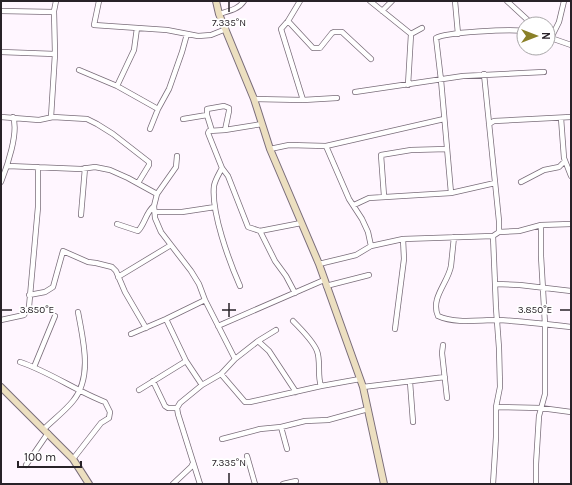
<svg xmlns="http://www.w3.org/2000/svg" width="572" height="485" font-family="Karla,sans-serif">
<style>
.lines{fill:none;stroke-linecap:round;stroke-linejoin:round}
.street-casing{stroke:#7a6d7a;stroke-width:6}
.secondary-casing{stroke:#7a6d7a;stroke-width:8}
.street{stroke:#fff;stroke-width:4.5}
.secondary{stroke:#ecdfc0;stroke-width:6}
.ticks{fill:none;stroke:#282228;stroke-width:1.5}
.ticks-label{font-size:10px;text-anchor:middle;fill:#282228;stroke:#fff;stroke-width:3.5;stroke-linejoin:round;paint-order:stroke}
</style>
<rect width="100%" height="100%" fill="#fff6ff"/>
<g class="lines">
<g class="street-casing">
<path id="street" d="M99,1L94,25L167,30L198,36L211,35L226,29
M300,1L288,21L281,29L303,100
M370,1L411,34
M455,1L458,34
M507,1L532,24
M1,11L54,12
M382,11L392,1
M219,14C228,11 238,10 244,1
M288,21L313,48H320L332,33L334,32H342L371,59
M411,34L422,28
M548,37L571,45
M551,38L559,22L564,1
M1,52L55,54
M79,70L117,86L158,109
M484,74L499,221V232L493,236
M408,85L411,34
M117,86L134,50L137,28
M355,92L463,76L544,72
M254,99L303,100L337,98
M1,117L39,120L53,117L87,119L97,124L113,134L149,162V165L138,183
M51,117L55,54L54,11L56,1
M561,118L564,158L571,176
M183,119L207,115
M489,124L494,121L571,117
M150,129L158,109L169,89L182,52L187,34
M225,130L262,124
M212,131L207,115V109L224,106L229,108V111L225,130L209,131L208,133L222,168L228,176L248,227L260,231L301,223
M326,146L349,199L362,219L368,232L371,246
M270,149L289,145L326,146L444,119
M177,156L176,167L157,194L154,206L155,218L161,232L191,271L199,284L205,300L235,359
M8,166L81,169L95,167L110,170L128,178L157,194
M222,168C219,174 215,180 214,186C211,212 229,261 240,286
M1,182C7,167 19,132 13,117
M521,182L544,170L559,167L565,161
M451,193L441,80L436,38C446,32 510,29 524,31
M384,196L381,155L411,150L447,149
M354,205L369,198L451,193L495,183
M155,212H182L215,207
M81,215L85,168
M117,224L138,231C145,224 146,212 154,206
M260,231L275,261L286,276L295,293
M499,232L519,231L541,225L571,224
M454,237C453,247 452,256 451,266C448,283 430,298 438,316C456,324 478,320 497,320C521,321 546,324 571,327
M319,264L356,255L371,246L403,239L493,236L496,308L499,348L500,387L496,407V437L493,484
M118,277L171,245
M495,284L520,285L571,291
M326,286L369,275
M29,295L45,292L53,287L63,251L88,262L96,263L112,267L116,271L125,292L146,328
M166,319L186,361L202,385
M1,320L24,315L29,307L38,207V167
M293,321C299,327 314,343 317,351C321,361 317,375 321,386
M218,326L324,280
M395,329L404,259L403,239
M131,334L166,319L205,300
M258,341L276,330
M443,345L442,353L447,398
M20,362C50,372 76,391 105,402L110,412L109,418L101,423L73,459
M34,367L55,316
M221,374L245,402H250L321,386L360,379
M153,381L165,406L168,408H177
M410,382L413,422
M363,387L445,377
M139,390L186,361
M496,407L541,408L571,412
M281,427L287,449
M44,429C53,420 65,411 73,401C93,377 83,340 78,312
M222,439L260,429L281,427L305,421L328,420L368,409
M247,456L255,484
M26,465L48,433
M173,484L191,467L193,463
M200,484L178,414L177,408L180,403L202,385L221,374L235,359L258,341L269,351L296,392
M283,484L296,481
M536,484V464L539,416L545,394V324L541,256V225"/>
</g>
<g class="secondary-casing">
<path id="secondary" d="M216,1L219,14L254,99L270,149L319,264L363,387L384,484
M1,387L73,459L89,484"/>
</g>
<use href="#street" class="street"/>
<use href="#secondary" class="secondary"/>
</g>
<path class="ticks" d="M229,2V12M229,303V317M2,310H12M222,310H236M560,310H570M229,473V483"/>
<g class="ticks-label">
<text x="229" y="26">7.335°N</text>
<text x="535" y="313">3.850°E</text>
<text x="37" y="313">3.850°E</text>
<text x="229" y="466">7.335°N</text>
</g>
<rect width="572" height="485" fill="none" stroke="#282228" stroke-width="4"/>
<g transform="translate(536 36) rotate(90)"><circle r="19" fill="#ffffff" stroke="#a9a7a9"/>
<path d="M0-3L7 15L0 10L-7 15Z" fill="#8a8028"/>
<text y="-6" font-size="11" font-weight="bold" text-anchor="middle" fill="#282228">N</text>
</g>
<path d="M18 461v6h63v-6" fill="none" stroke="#282228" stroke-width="2"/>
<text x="24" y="461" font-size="12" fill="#282228" stroke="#ffffff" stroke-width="3" paint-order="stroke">100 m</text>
</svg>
